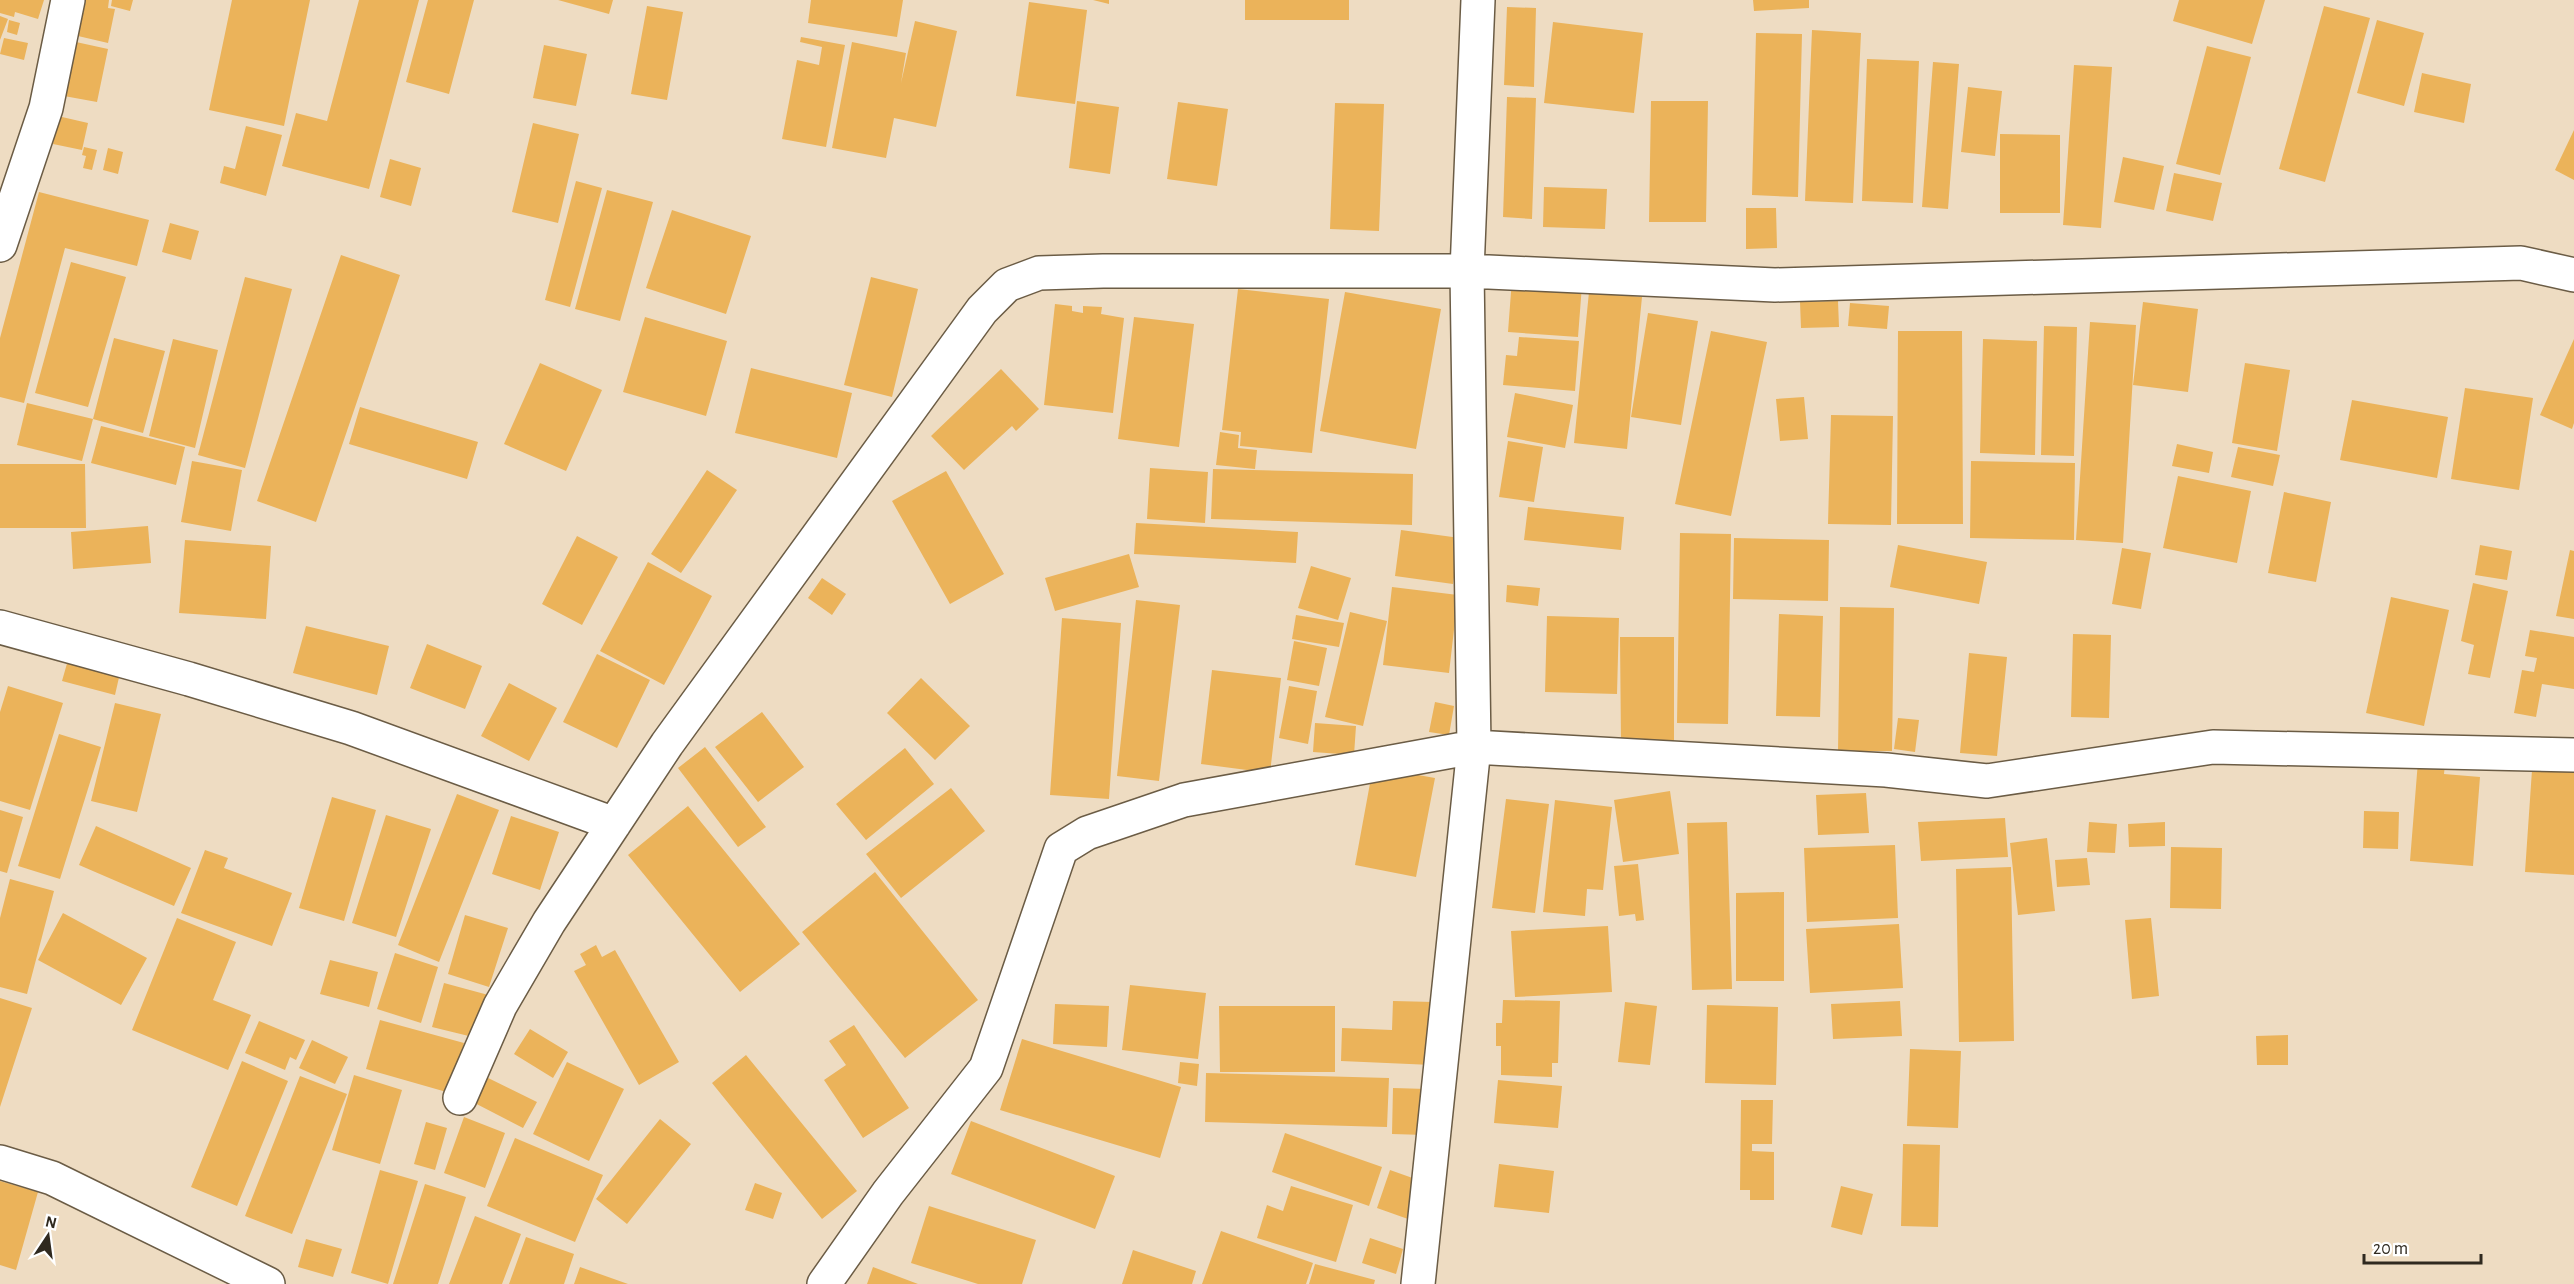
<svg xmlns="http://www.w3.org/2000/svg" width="2574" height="1284" font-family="'Alegreya Sans',sans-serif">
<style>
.building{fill:#ebb35a}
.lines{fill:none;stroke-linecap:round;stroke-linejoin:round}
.street-casing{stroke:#6b5c45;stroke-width:36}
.street{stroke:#fff;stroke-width:33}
</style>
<rect width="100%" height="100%" fill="#eedcc2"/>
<path class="building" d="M0,0H44L38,19L15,12L14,17L0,13Z
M86,0H109L108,8L115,9L108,43L78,36Z
M112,0H133L130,11L111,6Z
M232,0H310L284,126L209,110Z
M359,0H419L369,189L282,166L296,113L327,121Z
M428,0H474L449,94L406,82Z
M558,0H613L609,14Z
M811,0H903L897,37L808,23Z
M1093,0H1109V4Z
M1245,0H1349V20H1245Z
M1753,0H1809V8L1754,11Z
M2179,0H2265L2252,44L2173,21Z
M1029,2L1087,10L1075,104L1016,96Z
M647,6L683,12L667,100L631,94Z
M2324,6L2370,18L2325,182L2279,169Z
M1507,7L1536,8L1534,87L1504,85Z
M0,16L8,19L0,40Z
M9,20L20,23L17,35L7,32Z
M2377,20L2424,33L2404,106L2357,93Z
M915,21L957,31L936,127L894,118L886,158L832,148L852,42L906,53L901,83Z
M1553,22L1643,33L1634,113L1544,103Z
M1812,30L1861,33L1853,203L1805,201Z
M1756,33L1802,34L1798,197L1752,195Z
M801,37L845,45L826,147L782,139L797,60L819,65L822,47L800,42Z
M4,38L28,43L24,60L0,54Z
M76,42L108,49L97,102L64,96Z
M544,45L587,54L576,106L533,98Z
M2207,46L2251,57L2220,175L2176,164Z
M1867,59L1919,61L1913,203L1862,201Z
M1933,62L1959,64L1948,209L1922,207Z
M2074,65L2112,67L2101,228L2063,225Z
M2422,73L2471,84L2464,123L2414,112Z
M1968,87L2002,91L1995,156L1961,152Z
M1507,97L1536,98L1532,219L1503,217Z
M1077,101L1119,107L1110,174L1069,168Z
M1651,101H1708L1706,222H1649Z
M1178,102L1228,109L1217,186L1167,179Z
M1335,103L1384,104L1379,231L1330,229Z
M49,114L88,123L82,150L53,144L56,130L46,127Z
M533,123L579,134L558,223L512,212Z
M246,126L282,135L266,196L220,183L224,166L235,169Z
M2574,130V180L2555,170Z
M2000,134L2060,135V213H2000Z
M84,147L97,150L92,170L83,168L86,156L82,155Z
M108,148L123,152L118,174L103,170Z
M2123,157L2164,166L2154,210L2114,202Z
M390,159L421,168L411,206L380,197Z
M2174,173L2222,183L2213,221L2166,211Z
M576,181L602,188L570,307L545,300Z
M1544,187L1607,189L1605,229L1543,227Z
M607,190L653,202L620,321L575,309Z
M39,192L149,220L137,266L65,248L24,403L0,397V338Z
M1746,208H1776L1777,248L1746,249Z
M672,210L751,236L726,314L646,288Z
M170,223L199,231L191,260L162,252Z
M341,255L400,275L316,522L257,501Z
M71,262L126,277L88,407L35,393Z
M245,277L292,289L245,468L198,455Z
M871,277L918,289L892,397L844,385Z
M1512,279L1582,285L1578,337L1508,332Z
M1238,289L1329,299L1312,453L1240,446L1241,432L1222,430Z
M1345,292L1441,309L1416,449L1320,431Z
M1589,292L1642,297L1627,449L1574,443Z
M1838,301L1839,327L1801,328L1800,302Z
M2143,302L2198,309L2188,392L2133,385Z
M1850,303L1889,306L1887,329L1848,326Z
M1055,304L1072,306V311L1083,313V306L1102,307L1101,314L1124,318L1113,413L1044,405Z
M1648,313L1698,321L1681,425L1631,417Z
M645,317L727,341L706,416L623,392Z
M1134,317L1194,324L1179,447L1118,439Z
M2090,322L2136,325L2123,543L2076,540Z
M2044,326L2077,327L2074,456L2041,455Z
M1711,331L1767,342L1731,516L1675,504Z
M1898,331H1962L1963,524H1897Z
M1519,337L1579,341L1575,391L1503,385L1506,355L1517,356Z
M114,338L165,351L143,433L93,419Z
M173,339L218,350L195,448L149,436Z
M1983,339L2037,341L2035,455L1980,453Z
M2574,339V423L2572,429L2540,415Z
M540,363L602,390L566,471L504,444Z
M2245,363L2290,370L2277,451L2232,443Z
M751,368L852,393L837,458L735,433Z
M1001,369L1039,409L1016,431L1012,426L964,470L931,436Z
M2465,388L2533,398L2519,490L2451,479Z
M1515,393L1573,405L1565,448L1507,437Z
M1804,397L1808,439L1780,441L1776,399Z
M2352,400L2448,417L2437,478L2340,460Z
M27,403L93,419L82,461L17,445Z
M360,407L478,442L467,479L349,444Z
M1831,415L1893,416L1891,525L1828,524Z
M101,426L185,447L176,485L91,463Z
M1220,432L1239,435L1238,448L1257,450L1255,469L1216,465Z
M1508,441L1543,447L1534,502L1499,497Z
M2177,444L2213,452L2209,473L2172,466Z
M2238,447L2280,455L2273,486L2231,477Z
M192,461L242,470L231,531L181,522Z
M1971,461L2075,463L2074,540L1970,538Z
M0,464H85L86,528H0Z
M1150,468L1208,472L1205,523L1147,519Z
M1213,469L1413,474L1412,525L1211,519Z
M707,470L737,490L681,573L651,554Z
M946,471L1004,574L950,604L892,501Z
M2178,476L2251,491L2237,563L2163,548Z
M2284,492L2331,502L2316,582L2268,573Z
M1528,507L1624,517L1621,550L1524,540Z
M1136,523L1298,532L1296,563L1134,554Z
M148,526L151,563L73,569L71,532Z
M1401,530L1460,538L1453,584L1395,576Z
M1680,533L1731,534L1728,724L1677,723Z
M577,536L618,557L582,625L542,604Z
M1734,538L1829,540L1828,601L1733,599Z
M185,540L271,546L266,619L179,613Z
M1898,545L1987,562L1979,604L1890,587Z
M2480,545L2512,551L2507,580L2475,575Z
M2122,548L2151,553L2141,609L2112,604Z
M2570,550L2574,551V619L2556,616Z
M1129,554L1139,587L1055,611L1045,578Z
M648,562L712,596L664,685L600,651Z
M1311,566L1351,578L1338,620L1298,608Z
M822,578L846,594L832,615L808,598Z
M2473,583L2508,591L2490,678L2468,674L2474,645L2461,641Z
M1507,585L1540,588L1538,606L1506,602Z
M1392,587L1458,595L1449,673L1383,665Z
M2391,597L2449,610L2424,726L2366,713Z
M1136,600L1180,605L1159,781L1117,776Z
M1840,607L1894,608L1892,751H1838Z
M1350,612L1387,621L1363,726L1325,717Z
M1779,614L1823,616L1820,717L1776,716Z
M1296,615L1344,623L1339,647L1292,639Z
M1547,616L1619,618L1617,694L1545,692Z
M1062,618L1121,623L1109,799L1050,795Z
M306,626L389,646L377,695L293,673Z
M2530,630L2574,637V689L2542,684L2536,717L2514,713L2522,670L2534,672L2537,658L2525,656Z
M2073,634L2111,635L2109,718L2071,717Z
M1620,637H1674V742L1621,743Z
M1294,641L1327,648L1319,686L1287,680Z
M427,644L482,666L465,709L410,688Z
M1969,653L2007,657L1997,756L1960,753Z
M597,654L650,680L617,748L563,722Z
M68,660L120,673L115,695L62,681Z
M1212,670L1281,678L1270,773L1201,764Z
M921,678L970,726L935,760L887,713Z
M509,683L557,708L529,761L481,736Z
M8,686L63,703L30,810L0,801V712Z
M1289,686L1317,691L1308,744L1279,738Z
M1435,702L1454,706L1449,735L1429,732Z
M115,703L161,714L137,812L91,801Z
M762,712L804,767L758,802L715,747Z
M1898,718L1919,720L1915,752L1894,749Z
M1315,723L1356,726L1354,755L1313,752Z
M59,734L101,747L60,879L18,866Z
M705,747L766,827L738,847L678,768Z
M905,748L934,784L866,840L836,804Z
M2418,761L2445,764L2444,774L2480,777L2473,866L2410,861Z
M1373,767L1435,778L1416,877L1355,865Z
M2532,770L2574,772V875L2525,872Z
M951,788L985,831L901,898L866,854Z
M1670,791L1679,854L1623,862L1614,800Z
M1866,793L1869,833L1818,835L1816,795Z
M457,794L499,810L439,962L398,945Z
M332,797L376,810L344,921L299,908Z
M1506,799L1549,804L1535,913L1492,908Z
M1555,800L1612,807L1603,890L1587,889L1585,916L1543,912Z
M688,806L800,944L740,992L628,855Z
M0,810L23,817L7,873L0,871Z
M2364,811L2399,812L2398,849L2363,848Z
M386,815L431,829L396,937L352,923Z
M511,816L559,832L540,890L492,874Z
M2005,818L2008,857L1921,861L1918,822Z
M1727,822L1732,989L1692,990L1687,823Z
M2089,822L2117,824L2115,853L2087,852Z
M2165,822V846L2129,847L2128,824Z
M96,826L191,868L174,906L79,865Z
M2047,838L2055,911L2018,915L2010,843Z
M1895,845L1898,918L1807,922L1804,848Z
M2171,847L2222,848L2221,909L2170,908Z
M205,850L228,858L224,868L292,893L272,946L181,913Z
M2087,858L2090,885L2057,887L2055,860Z
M1638,864L1644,920L1636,921L1635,914L1619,916L1614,866Z
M2011,867L2014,1041L1959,1042L1956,869Z
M875,872L978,1000L905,1058L802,932Z
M10,879L54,891L27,994L0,987V918Z
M1784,892V981H1736V893Z
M63,913L147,958L121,1005L38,960Z
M465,915L508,928L489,987L448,974Z
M177,918L236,942L213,1000L251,1015L228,1070L132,1030Z
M2151,918L2159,996L2132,999L2125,920Z
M1899,924L1903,988L1810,993L1806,929Z
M1608,926L1612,992L1515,997L1511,931Z
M596,945L602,957L615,950L679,1062L639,1085L574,971L586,965L580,954Z
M395,953L438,967L421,1023L377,1009Z
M330,960L378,972L369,1007L320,994Z
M444,983L492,996L481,1039L432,1027Z
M1130,985L1206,993L1198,1059L1122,1050Z
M0,998L32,1008L0,1107Z
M1503,1000L1560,1001L1558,1063H1552V1077L1501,1075V1046H1496V1023H1502Z
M1393,1001L1434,1002L1432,1065L1341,1061L1342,1028L1392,1030Z
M1900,1001L1902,1036L1833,1039L1831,1004Z
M1625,1002L1657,1006L1650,1065L1618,1062Z
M1055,1004L1109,1006L1107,1047L1053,1044Z
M1707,1005L1778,1007L1776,1085L1705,1083Z
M1219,1006H1335V1072H1220Z
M380,1020L464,1043L450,1093L366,1069Z
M259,1021L305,1040L296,1060L290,1057L285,1070L245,1053Z
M854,1025L909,1108L863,1138L824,1080L846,1065L829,1041Z
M530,1029L568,1052L553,1078L514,1054Z
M2288,1035V1065H2257L2256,1036Z
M1022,1039L1181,1087L1160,1158L1000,1110Z
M312,1040L348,1057L335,1084L299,1068Z
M1910,1049L1961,1051L1958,1128L1907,1126Z
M746,1055L857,1191L822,1219L712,1083Z
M242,1061L288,1081L237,1206L191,1187Z
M567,1062L624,1089L589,1161L533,1134Z
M1180,1062L1199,1064L1197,1086L1178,1083Z
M478,1073L537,1102L523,1128L465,1098Z
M1206,1073L1389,1078L1387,1127L1205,1122Z
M354,1075L402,1090L380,1164L332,1150Z
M300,1076L347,1094L292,1234L245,1216Z
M1498,1080L1562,1086L1558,1128L1494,1123Z
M1393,1088L1427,1089L1425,1135L1392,1134Z
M1741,1100H1773L1772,1144H1752V1151L1774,1152V1200H1750V1190H1740Z
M464,1117L505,1133L485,1188L444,1173Z
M660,1119L691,1144L627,1224L596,1199Z
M971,1121L1115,1176L1095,1229L951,1174Z
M426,1122L447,1128L435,1170L414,1164Z
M1285,1133L1382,1167L1369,1206L1272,1172Z
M515,1138L603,1175L575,1242L487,1206Z
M1903,1144L1940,1145L1938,1227L1901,1226Z
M1499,1164L1554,1171L1549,1213L1494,1207Z
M380,1170L418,1181L388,1284L351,1273Z
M1390,1170L1421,1181L1408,1219L1377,1208Z
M0,1181L38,1192L16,1270L0,1265Z
M755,1183L782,1193L773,1219L745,1210Z
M425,1184L466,1197L438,1284H393Z
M1291,1186L1353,1205L1336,1262L1257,1238L1267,1205L1283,1211Z
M1841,1186L1873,1194L1862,1235L1831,1227Z
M929,1206L1036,1240L1022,1284H978L911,1263Z
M475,1216L521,1234L502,1284H449Z
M1221,1231L1313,1263L1306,1284H1202Z
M526,1237L574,1254L564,1284H509Z
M1370,1238L1403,1249L1396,1274L1362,1263Z
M306,1239L342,1249L333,1277L298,1267Z
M1133,1250L1196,1271L1192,1284H1122Z
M1315,1264L1375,1280L1374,1284H1309Z
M580,1267L628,1284H574Z
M873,1267L918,1284H867Z"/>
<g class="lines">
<g class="street-casing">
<path id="street" d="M0,245L46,108L68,0
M0,627L189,679L351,728L614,824
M460,1098L500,1006L549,922L614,824L667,744L982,310L1007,285L1039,273L1103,271H1467L1775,285L2521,263L2574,275
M0,1162L52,1178L268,1284
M824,1284L888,1193L986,1068L1061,849L1087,833L1184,800L1474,747L1886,770L1987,781L2213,747L2574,755
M1418,1284L1474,747L1467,271L1478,0"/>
</g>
<use href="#street" class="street"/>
</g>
<g transform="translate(48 1236) rotate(13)" stroke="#ffffff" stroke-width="4.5" paint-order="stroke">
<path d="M0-4.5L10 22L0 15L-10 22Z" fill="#2f291f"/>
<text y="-9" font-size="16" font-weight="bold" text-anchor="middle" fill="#2f291f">N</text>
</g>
<path d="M2364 1254v9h117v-9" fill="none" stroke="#2f291f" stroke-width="3"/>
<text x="2373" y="1254" font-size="18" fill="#2f291f" stroke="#ffffff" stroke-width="4.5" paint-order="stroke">20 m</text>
</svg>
